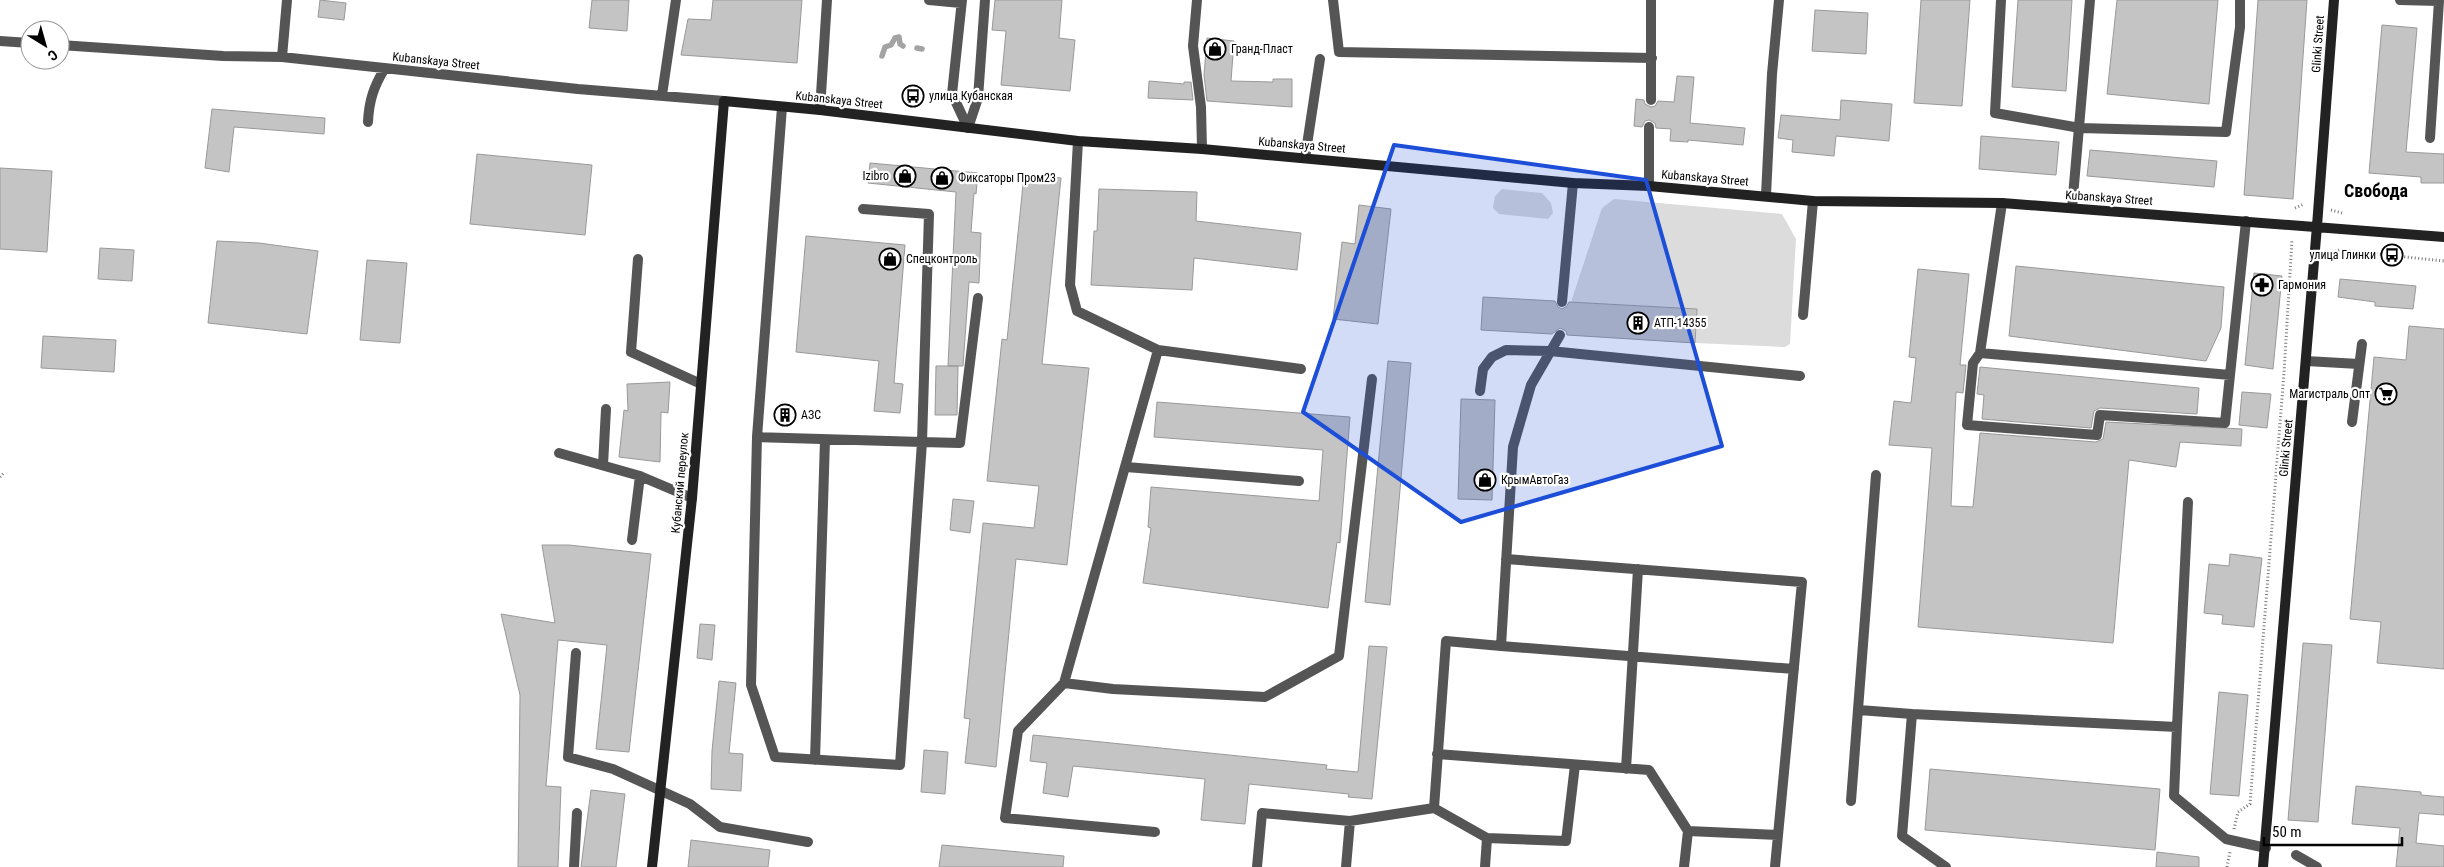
<svg xmlns="http://www.w3.org/2000/svg" width="2444" height="867" font-family="'Roboto Condensed',sans-serif">
<style>
.green{fill:#dcdcdc}
.lines{fill:none;stroke-linecap:round;stroke-linejoin:round}
.stream{stroke:#a3a3a3;stroke-width:5.5}
.building{fill:#c4c4c4;stroke:#999}
.path{stroke:#777;stroke-width:3;stroke-dasharray:1 2.5;stroke-linecap:butt}
.lane{stroke:#555;stroke-width:10}
.secondary{stroke:#222;stroke-width:10}
.marked{fill:#1d4ed8;fill-opacity:0.2;stroke:#1d4ed8;stroke-width:4;stroke-linejoin:round}
.labels{text-anchor:middle;dominant-baseline:central;stroke-width:4.5;stroke-linejoin:round;paint-order:stroke}
.street-label{font-size:12px;fill:#000;stroke:#fff}
.poi-label{font-size:12px;fill:#000;stroke:#fff;text-anchor:start}
.district-label{font-size:18px;font-weight:bold;fill:#000;stroke:#fff}
</style>
<rect width="100%" height="100%" fill="#fff"/>
<path class="green" d="M1502,189L1542,193L1551,203L1553,213L1548,219L1499,214L1493,208L1495,196Z
M1614,199L1782,214L1796,239L1790,344L1785,347L1695,343L1697,309L1571,302L1602,208Z"/>
<g class="lines">
<path class="stream" d="M917,48L922,49
M882,56L885,47L891,45L895,38L899,37L900,44L903,46"/>
</g>
<path class="building" d="M320,0L346,3L344,20L318,17Z
M592,0H629L627,31L589,28Z
M713,0H802L797,63L681,55L688,19L711,20Z
M995,0H1062L1059,38L1075,40L1070,91L1001,85L1006,31L992,30Z
M1921,0H1970L1962,106L1914,103Z
M2018,0H2072L2066,91L2012,87Z
M2117,0H2218L2209,104L2107,94Z
M2258,0H2307L2293,199L2244,195Z
M1815,10L1868,13L1866,54L1812,51Z
M2382,25L2417,28L2406,152L2444,154V183H2421V177L2369,173Z
M1207,38L1234,41L1231,81L1273,82V79H1292V107L1207,101L1204,75Z
M1677,76L1694,77L1690,123L1745,128L1743,145L1688,140V142L1670,141L1671,129L1656,128L1655,123L1649,120L1645,121L1642,127L1634,126L1636,99L1644,100L1645,104L1651,107L1655,106L1658,101L1674,102Z
M1149,81L1184,84V82H1191L1193,100L1148,98Z
M1841,100L1892,104L1889,141L1836,136L1834,156L1792,152L1793,140L1778,138L1781,115L1840,120Z
M212,109L325,118L324,134L234,127L229,172L205,168Z
M1981,136L2059,142L2056,175L1979,169Z
M2090,150L2217,161L2214,187L2087,176Z
M477,154L592,165L585,235L470,224Z
M870,163L978,173L976,194L974,193L971,232L981,233L979,283L969,282L963,366H948L956,192L868,183Z
M0,168L52,171L47,252L0,249Z
M1024,175L1061,178L1042,364L1089,368L1067,565L1016,559L996,767L965,763L970,719L964,718L983,523L1034,528L1039,486L987,481L1002,339L1007,340Z
M1099,189L1197,192L1196,221L1301,233L1297,270L1194,258L1192,290L1091,285L1094,231H1097Z
M1359,205L1391,209L1378,324L1333,319L1342,242L1355,244Z
M806,236L905,245L894,383L903,384L900,413L874,411L879,361L796,352Z
M217,241L259,243L318,251L307,334L208,323Z
M100,248L134,250L132,281L98,279Z
M367,260L407,263L400,343L360,340Z
M2016,266L2224,287L2221,328L2206,361L2009,336Z
M1918,269L1969,274L1960,365H1966L1963,393L1956,392L1951,506L1973,507L1980,433L2096,442L2103,439L2106,422L2242,429L2241,446L2180,442L2176,467L2129,460L2113,643L1918,627L1932,448L1889,445L1894,401L1911,403L1916,358L1909,357Z
M2254,273L2282,276L2273,369L2245,365Z
M2340,279L2416,286L2413,309L2375,306V302L2338,297Z
M1483,297L1555,301L1558,307L1562,309L1567,306L1569,302L1697,309L1695,343L1567,335L1566,331L1560,328L1552,334L1481,330Z
M2409,326L2444,329V669L2377,663L2381,622L2350,619L2374,357L2406,360Z
M43,336L116,340L114,372L41,368Z
M1388,361L1411,363L1390,605L1365,602Z
M936,366H958L957,415H935Z
M1980,367L2199,388L2197,414L2100,408L2094,411L2091,428L1982,419L1984,395L1977,394Z
M670,382L668,413L661,412L660,462L619,457L624,410L628,411L627,384Z
M2242,392L2271,394L2267,428L2239,425Z
M1461,399L1495,400L1492,500L1458,499Z
M1157,402L1350,417L1340,543L1337,542L1328,608L1143,583L1151,528L1148,527L1151,487L1319,501L1323,450L1154,437Z
M953,499L974,501L970,533L950,530Z
M542,545H569L651,554L629,752L596,749L607,645L558,640L546,786L561,787L558,867H518L520,695L501,614L555,623Z
M2230,554L2262,558L2254,627L2222,624L2223,615L2204,613L2209,564L2229,566Z
M700,624L715,625L712,660L697,658Z
M2303,643L2332,645L2318,822L2288,820Z
M1369,646L1387,647L1372,799L1348,797L1349,794L1249,784L1245,824L1201,820L1205,779L1073,766L1068,797L1043,793L1047,763L1030,761L1033,735L1327,765L1326,769L1358,772Z
M719,681L736,683L729,753L743,754L741,791L711,789L712,751Z
M2219,692L2248,695L2239,796L2210,794Z
M924,750L948,752L945,794L921,792Z
M1930,769L2160,789L2155,850L1925,830Z
M2356,786L2421,792V795L2444,797V815L2419,813L2416,843L2444,846V867H2396L2400,828L2352,824Z
M591,790L625,794L616,867H581Z
M691,840L770,850L768,867H688Z
M942,845L1064,856L1063,867H939Z
M2157,852L2199,857V867H2156Z"/>
<g class="lines">
<path class="path" d="M2295,208L2304,204
M2331,210L2342,213
M2328,253L2340,250L2444,261
M0,477L5,472
M2234,829L2238,812L2250,804L2284,373L2292,240
M2227,867L2230,852"/>
<path class="lane" d="M929,0L961,3
M962,0L952,94L968,128
M1197,0L1193,46L1201,107L1202,149
M1333,0L1339,52L1652,58
M1651,0V100
M2001,0L1995,113L2080,128L2226,132L2240,27V0
M2400,0L2439,1L2430,138
M0,41L30,43
M60,45L223,56L282,57L578,89L724,101
M282,57L287,0
M662,95L676,0
M820,110L827,0
M368,122C369,100 374,86 385,68
M968,128L978,98L985,0
M1078,141L1070,285L1077,311L1158,350L1064,683L1113,689L1265,697L1339,656L1372,379
M1305,158L1320,59
M1649,186V127
M1766,195L1772,74L1779,0
M2002,203L1980,353L2230,375L2246,221
M2072,208L2090,0
M863,209L929,214L922,442L960,443L978,298
M638,259L631,352L701,384
M1562,302L1573,183
M1803,315L1813,201
M1158,350L1301,369
M1980,353L1973,363L1967,425L2097,435L2100,415L2225,423L2230,375
M2306,361L2359,364
M1480,391L1483,369L1492,357L1506,350L1550,351L1800,376
M2352,422L2362,344
M757,437L922,442L900,765L775,757L751,685L757,437L782,107
M559,453L640,476L692,498
M603,465L606,409
M1126,467L1299,481
M632,540L640,476
M1506,559L1802,582L1775,867
M1501,646L1794,669
M576,653L568,757L613,769L690,804L720,827L808,842
M1064,683L1018,731L1005,818L1155,832
M1859,710L1912,714
M2177,727L2188,502
M1437,754L1649,770L1688,831L1684,867
M815,760L825,440
M1626,769L1638,569
M1851,801L1876,475
M1688,831L1778,835
M1487,838L1566,841L1575,765
M2296,855L2317,867
M574,867L577,813
M1257,867L1262,813L1350,821L1434,808
M1346,867L1350,821
M1485,867L1487,838L1434,808L1446,641L1501,646L1513,447L1531,385L1560,335
M1946,867L1902,836L1912,714L2177,727L2174,796L2226,839L2266,848"/>
<path class="secondary" d="M652,867L692,498L724,101L820,110L1078,141L1202,149L1573,183L1649,186L1813,201L2002,203L2444,237
M2263,867L2317,226L2334,0"/>
</g>
<path class="marked" d="M1394,145L1646,180L1722,446L1461,522L1303,412Z"/>
<defs>
<g id="shop-ring" transform="scale(1.125)"><circle r="9.5" fill="#fff" stroke="#000" stroke-width="1.5"/><path d="M-5-2.5h2.3a2.7 3.5 0 0 1 5.4 0H5L5.5 6h-11ZM-1.5-2.5h3a1.5 2.3 0 0 0-3 0Z" fill="#000"/></g>
<g id="bus-ring" transform="scale(1.125)"><circle r="9.5" fill="#fff" stroke="#000" stroke-width="1.5"/><path d="M-5-6H5V4H4V6H2V4H-2V6H-4V4H-5ZM-3.5-4V0h7V-4ZM-3.5 1.2v1.5H-2V1.2ZM2 1.2v1.5H3.5V1.2Z" fill="#000"/></g>
<g id="pharmacy-ring" transform="scale(1.125)"><circle r="9.5" fill="#fff" stroke="#000" stroke-width="1.5"/><path d="M-2-6h4v4h4v4h-4v4h-4v-4h-4v-4h4Z" fill="#000"/></g>
<g id="building-ring" transform="scale(1.125)"><circle r="9.5" fill="#fff" stroke="#000" stroke-width="1.5"/><path d="M-4-6H4V6H1V3H-1V6H-4ZM-2.5-4.3h1.7v1.8h-1.7ZM.8-4.3h1.7v1.8H.8ZM-2.5-1h1.7V.8h-1.7ZM.8-1h1.7V.8H.8Z" fill="#000"/></g>
<g id="supermarket-ring" transform="scale(1.125)"><circle r="9.5" fill="#fff" stroke="#000" stroke-width="1.5"/><path d="M-6-5.5h2.5l.6 2H6L4.5 2H-2.5L-4.4-4H-6ZM-1.5 3.2a1.3 1.3 0 1 0 .1 0ZM3 3.2a1.3 1.3 0 1 0 .1 0Z" fill="#000"/></g>
</defs>
<g fill-rule="evenodd">
<use href="#shop-ring" x="1215" y="49"/>
<use href="#bus-ring" x="913" y="96"/>
<use href="#shop-ring" x="905" y="176"/>
<use href="#shop-ring" x="942" y="178"/>
<use href="#bus-ring" x="2392" y="255"/>
<use href="#shop-ring" x="890" y="259"/>
<use href="#pharmacy-ring" x="2262" y="285"/>
<use href="#building-ring" x="1638" y="323"/>
<use href="#supermarket-ring" x="2386" y="394"/>
<use href="#building-ring" x="785" y="415"/>
<use href="#shop-ring" x="1485" y="480"/>
</g>
<g class="labels">
<g class="street-label">
<text transform="translate(2318 44) rotate(-86)">Glinki Street</text>
<text transform="translate(436 61) rotate(6)">Kubanskaya Street</text>
<text transform="translate(839 100) rotate(6)">Kubanskaya Street</text>
<text transform="translate(1302 145) rotate(5)">Kubanskaya Street</text>
<text transform="translate(1705 178) rotate(5)">Kubanskaya Street</text>
<text transform="translate(2109 198) rotate(4)">Kubanskaya Street</text>
<text transform="translate(2286 448) rotate(-85)">Glinki Street</text>
<text transform="translate(680 483) rotate(-85)">Кубанский переулок</text>
</g>
<g class="poi-label">
<text x="1231" y="49">Гранд-Пласт</text>
<text x="929" y="96">улица Кубанская</text>
<text x="889" y="176" text-anchor="end">Izibro</text>
<text x="958" y="178">Фиксаторы Пром23</text>
<text x="2376" y="255" text-anchor="end">улица Глинки</text>
<text x="906" y="259">Спецконтроль</text>
<text x="2278" y="285">Гармония</text>
<text x="1654" y="323">АТП-14355</text>
<text x="2370" y="394" text-anchor="end">Магистраль Опт</text>
<text x="801" y="415">АЗС</text>
<text x="1501" y="480">КрымАвтоГаз</text>
</g>
<g class="district-label">
<text x="2376" y="190">Свобода</text>
</g>
</g>
<g transform="translate(45 45) rotate(143)"><circle r="24" fill="#ffffff" stroke="#999999"/>
<path d="M0-4L9 19L0 12L-9 19Z" fill="#000000"/>
<text y="-8" font-size="14" font-weight="bold" text-anchor="middle" fill="#000000">С</text>
</g>
<path d="M2264 837v8h138v-8" fill="none" stroke="#000000" stroke-width="2.5"/>
<text x="2272" y="837" font-size="15" fill="#000000" stroke="#ffffff" stroke-width="4" paint-order="stroke">50 m</text>
</svg>
